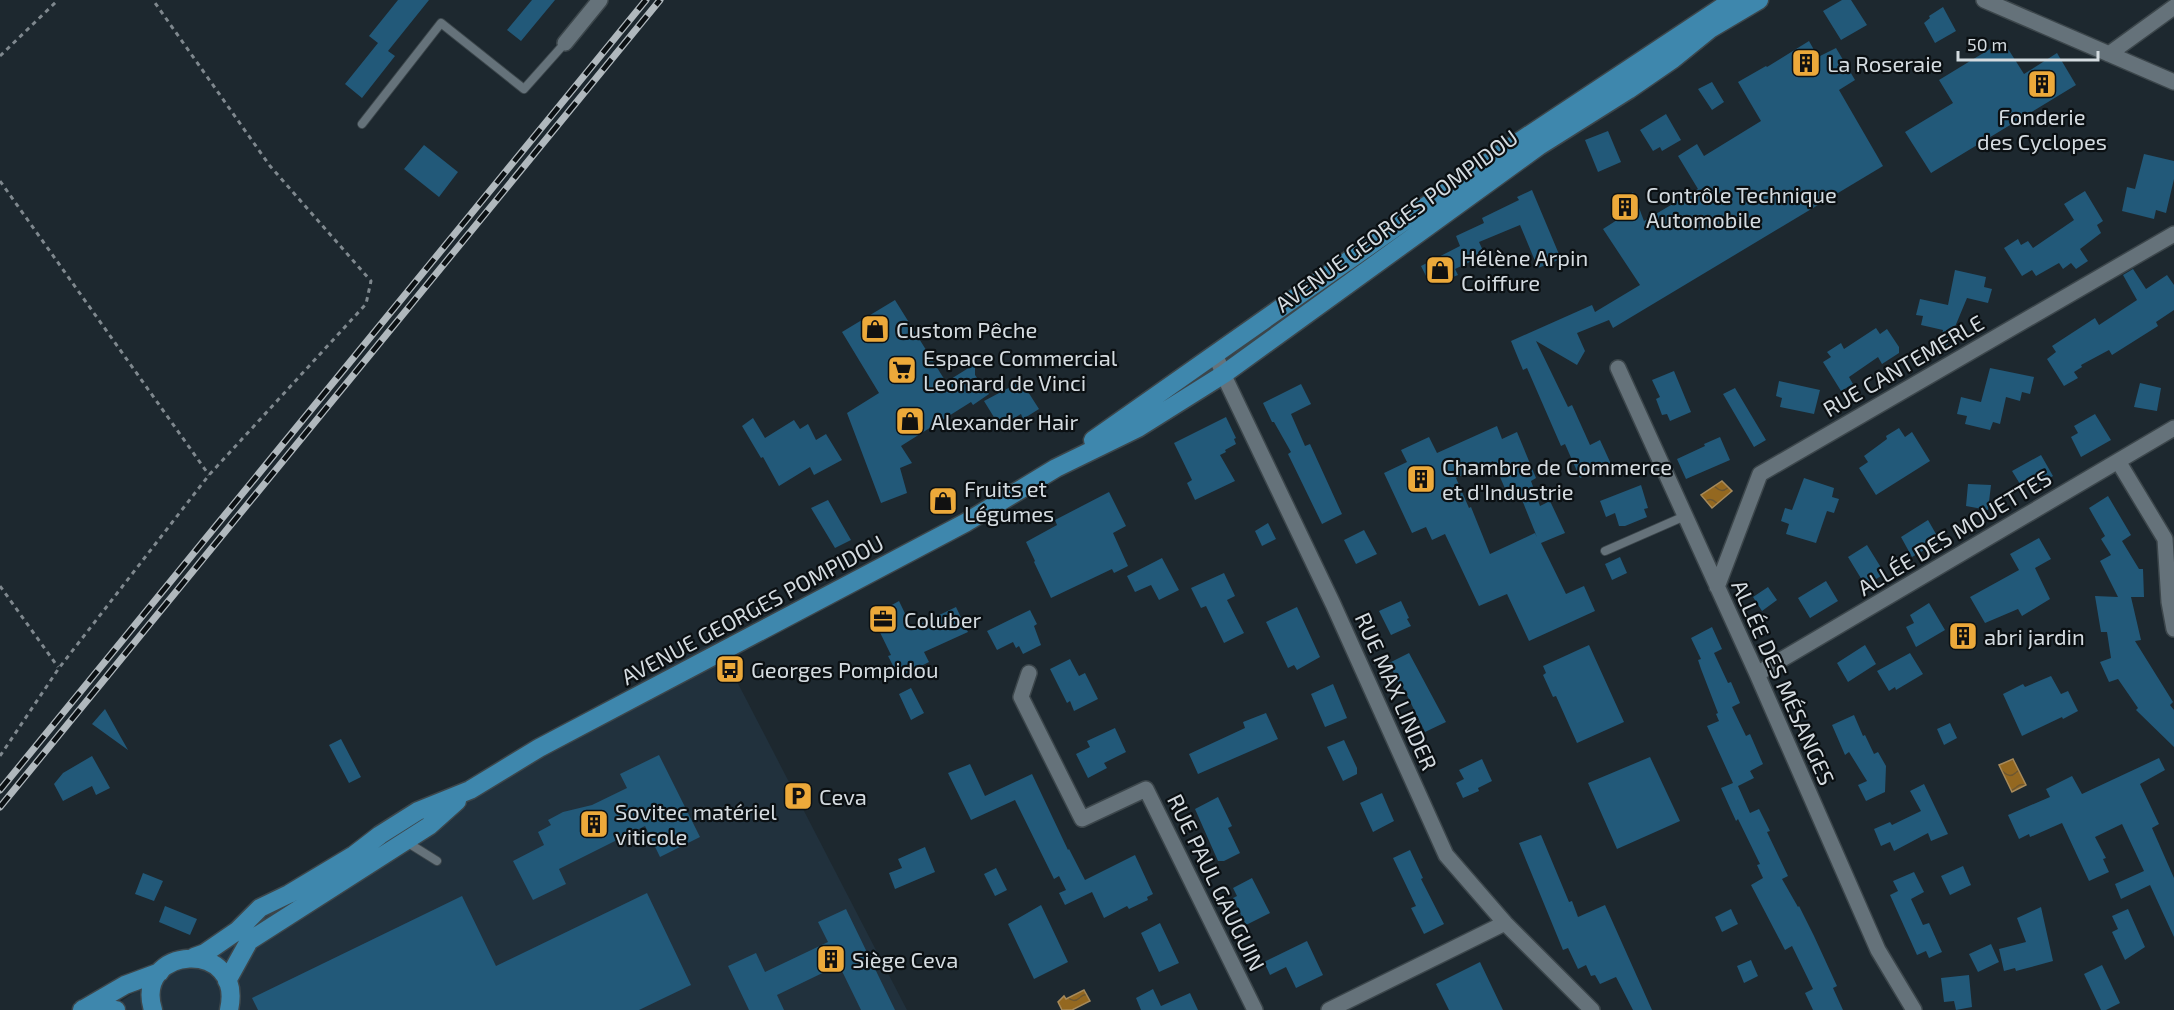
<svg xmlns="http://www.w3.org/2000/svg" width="2174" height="1010" font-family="'Exo 2',sans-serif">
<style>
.built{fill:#21313d}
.water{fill:url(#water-waves);stroke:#a78a5a;stroke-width:1.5}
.building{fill:#225979;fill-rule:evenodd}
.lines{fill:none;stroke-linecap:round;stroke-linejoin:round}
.lane-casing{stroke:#3c464b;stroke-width:10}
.street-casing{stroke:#3c464b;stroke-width:18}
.primary-casing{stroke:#3c464b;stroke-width:21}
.path{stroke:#7f888e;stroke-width:3;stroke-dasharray:4.5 4.5;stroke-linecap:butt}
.lane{stroke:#65727a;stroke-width:8}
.street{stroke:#65727a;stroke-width:15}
.primary{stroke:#3e87ad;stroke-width:18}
.rail-casing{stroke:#b0b8bd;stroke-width:7}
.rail{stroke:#0b1013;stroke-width:4.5;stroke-dasharray:14;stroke-linecap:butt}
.labels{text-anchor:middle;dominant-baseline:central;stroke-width:4.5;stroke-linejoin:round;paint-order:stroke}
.poi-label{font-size:22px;fill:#d4dbe0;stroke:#0b1013;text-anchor:start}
.street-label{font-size:22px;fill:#d4dbe0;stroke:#0b1013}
</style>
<defs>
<pattern id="water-waves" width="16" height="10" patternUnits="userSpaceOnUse" patternTransform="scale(1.5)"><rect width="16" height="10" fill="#946820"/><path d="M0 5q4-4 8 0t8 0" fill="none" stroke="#6e5730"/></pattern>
</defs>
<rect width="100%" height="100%" fill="#1d282f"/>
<path class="built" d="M716,641L907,1010H108L164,973L685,655Z"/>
<path class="water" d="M1722,481L1732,491L1712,508L1701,495Z
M2013,759L2026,785L2012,792L1999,765Z
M1084,990L1090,1001L1072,1010H1062L1058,1002L1064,996L1066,999Z"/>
<path class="building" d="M398,0H429L388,51L395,56L362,98L345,84L378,43L369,36Z
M532,0H555L521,41L507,30Z
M1842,0H1851L1867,25L1841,40L1823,11Z
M1943,7L1956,31L1935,43L1924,23L1930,18L1929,16Z
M1809,41L1818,57L1836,48L1855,80L1839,90L1883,166L1613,328L1609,320L1577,333L1585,351L1577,365L1536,341L1568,407L1572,405L1590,445L1600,440L1611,464L1580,478L1565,444L1561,446L1527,368L1523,370L1511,341L1592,305L1595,312L1640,285L1603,229L1617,220L1611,206L1633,192L1644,221L1698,189L1678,156L1697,144L1704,156L1761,121L1738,82L1766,66L1767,67Z
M2003,41L2024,74L2057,53L2076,85L1931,173L1905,132L1953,103L1939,80Z
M1712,82L1724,102L1712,110L1698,89Z
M1666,114L1681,140L1662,151L1660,147L1653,151L1640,130Z
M1608,131L1621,162L1598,172L1585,140Z
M424,145L458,172L439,197L404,169Z
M2144,154L2174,161V179L2166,213L2156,210L2154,219L2122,211L2127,187L2135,189Z
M1532,190L1561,259L1538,268L1520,225L1479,242L1485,255L1455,269L1458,275L1436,284L1427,278L1421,266L1460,246L1456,236L1484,223L1482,218L1519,200L1517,197Z
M2085,191L2103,221L2097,225L2101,233L2080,249L2088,261L2076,269L2071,263L2063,269L2059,263L2036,276L2032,270L2022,276L2004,248L2018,239L2021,245L2028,241L2033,248L2074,220L2064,204Z
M2133,269L2146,289L2167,275L2174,285V310L2156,322L2158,326L2112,355L2109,350L2081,365L2082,367L2074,372L2078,378L2064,386L2047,359L2056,352L2052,346L2095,318L2099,325L2137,300L2123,275Z
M1955,270L1986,277L1984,287L1992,289L1988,303L1967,298L1947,346L1940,344L1943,330L1921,325L1923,316L1916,315L1920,299L1948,305Z
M895,300L946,382L975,364V375L989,394L973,405L971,402L901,446L912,463L900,468L907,493L881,503L847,413L879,393L842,332Z
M1876,328L1880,334L1887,329L1899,347V353L1882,364L1878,357L1849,377L1853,384L1841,391L1823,362L1831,357L1827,352L1841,343L1844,349Z
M1990,368L2034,377L2030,394L2022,392L2020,401L2006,397L2000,424L1993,422L1990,430L1965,424L1967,416L1957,414L1961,397L1981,402Z
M1674,371L1691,412L1670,421L1667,414L1662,415L1656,399L1660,397L1652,380Z
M1779,381L1820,390L1814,414L1780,407L1782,398L1776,396Z
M2140,383L2161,388L2157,411L2134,407Z
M1016,384L1017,386L1023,384L1039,409L1023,419L1021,414L1000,427L984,401Z
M1301,384L1311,404L1291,414L1305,446L1310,444L1342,514L1322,524L1288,454L1291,452L1274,422H1272L1263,403Z
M1735,388L1766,440L1754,447L1723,394Z
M2095,414L2111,440L2081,457L2071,437L2078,433L2074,426Z
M1226,417L1236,438L1234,439L1236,444L1225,450L1226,452L1220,455L1235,481L1195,500L1187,483L1192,480L1174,443Z
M753,418L765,438L794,420L800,429L808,424L816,440L826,434L842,460L814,475L810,467L779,486L763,457L761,458L742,426Z
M1497,426L1502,439L1517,432L1536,478L1531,481L1540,506L1550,501L1565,533L1541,543L1566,594L1584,586L1595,611L1529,641L1507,594L1479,606L1445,534L1432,540L1426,527L1412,533L1384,473L1407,462L1401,450L1429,437L1437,453ZM1493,461L1510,500L1520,495L1537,537L1535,533L1490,554L1471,507L1469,508L1456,478Z
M1899,428L1905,437L1912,432L1930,461L1876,495L1859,468L1868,462L1864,456L1887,439L1886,436Z
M1720,437L1730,460L1686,479L1677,459L1705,446L1704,444Z
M2041,455L2053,476L2033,488L2028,480L2020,484L2012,471Z
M1804,478L1834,488L1832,497L1839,499L1834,513L1827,511L1816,543L1786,534L1789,524L1781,521L1785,508L1792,510Z
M1968,484L1991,485L1988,510L1966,506Z
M1641,485L1648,508L1644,509L1647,517L1625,526H1619L1615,513L1606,517L1600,501Z
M947,488L956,504L940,513L930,498Z
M1109,492L1126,526L1113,533L1128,566L1114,573L1112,569L1051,598L1034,562L1035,561L1026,542L1057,525L1055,520Z
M2108,496L2131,535L2122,541L2139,569H2143L2144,597H2131L2141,640L2135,641L2173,702L2170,705L2174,710V747L2136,710L2138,708L2118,679L2109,682L2100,662L2111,658L2107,632H2101L2095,596L2118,597L2100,561L2111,555L2101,539L2105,536L2089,508Z
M828,500L851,540L835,548L811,508Z
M1928,520L1940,541L1912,557L1901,537Z
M1268,523L1276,539L1262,546L1255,531Z
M1364,530L1377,554L1356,564L1344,540Z
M2039,538L2051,559L2035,568L2050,599L2022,616L2018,609L1985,623L1970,597L2019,570L2010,554Z
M1867,545L1885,574L1865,585L1848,557Z
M1620,557L1627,573L1612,580L1605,564Z
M1162,558L1179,590L1159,600L1151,585L1135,592L1127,576Z
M1224,573L1235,596L1227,600L1244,633L1224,643L1206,606L1201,608L1191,588Z
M1826,581L1838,601L1810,618L1798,598Z
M1768,587L1777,600L1762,611L1753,597Z
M899,601L912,628L956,607L968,632L924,652L929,662L899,677L888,656L891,655L872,616Z
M1401,601L1409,618L1407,619L1411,626L1391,635L1379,611Z
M1929,603L1945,630L1916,647L1906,627L1914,623L1910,615Z
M1297,607L1320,657L1297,670L1294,665L1288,668L1266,622Z
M1030,610L1037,624L1034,626L1041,645L1023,654L1019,646L1016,648L1013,642L997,650L987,631Z
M1712,627L1722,649L1714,653L1728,683L1731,682L1740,703L1732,707L1746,736L1750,734L1763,764L1750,771L1754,778L1738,786L1750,813L1759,809L1770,831L1767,832L1788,876L1782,879L1798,907L1799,906L1814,936L1837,986L1833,988L1843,1010H1813L1805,993L1813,989L1792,946L1785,950L1751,885L1763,878L1757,865L1760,864L1738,819L1736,821L1721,788L1733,783L1707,726L1719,721L1716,714L1718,713L1701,669L1698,660L1701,659L1691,638Z
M1589,645L1624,722L1577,743L1556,696L1553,697L1543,675L1546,673L1543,666Z
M1865,645L1876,664L1848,682L1837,663Z
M1409,653L1446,722L1425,732L1402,685L1400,686L1389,663Z
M1910,653L1923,674L1896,690L1895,687L1889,691L1877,671Z
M1070,659L1079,676L1085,673L1098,699L1074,711L1070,701L1067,703L1050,669Z
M2051,676L2061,694L2068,691L2078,711L2063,719L2062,717L2022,736L2003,694L2023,684L2025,687Z
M1333,684L1347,718L1325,727L1311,694Z
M911,688L924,713L911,720L899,694Z
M105,709L128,750L92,724Z
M1266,713L1278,739L1198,774L1189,754L1245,728L1243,722Z
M1854,715L1863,736L1865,735L1874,754L1878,752L1886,766L1885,792L1866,801L1858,785L1867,781L1849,752L1845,755L1832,725Z
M1950,723L1957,738L1944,745L1937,729Z
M1115,728L1126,752L1104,763L1107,768L1088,778L1076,754L1090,747L1087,741Z
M341,739L361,777L349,783L329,745Z
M1344,740L1357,768V774L1343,781L1327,747Z
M659,755L700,837L660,857L645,826L559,869L566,884L533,900L513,861L544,845L538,832L551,825L548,820L563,812L592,805L627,788L620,774Z
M92,756L110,788L96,795L92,786L63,801L54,784L63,773Z
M1650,757L1680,821L1617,849L1588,783Z
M2159,758L2165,770L2140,784L2159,824L2152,828L2174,878V937L2150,885L2121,899L2115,884L2144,871L2122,824L2095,837L2106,858L2103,859L2109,872L2089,881L2062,823L2030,837L2029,834L2019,839L2008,815L2050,797L2046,789L2072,776L2082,794Z
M1482,759L1492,781L1478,788L1479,791L1463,798L1456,783L1464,779L1459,770Z
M970,764L985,796L1032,774L1068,850L1069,849L1085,880L1135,855L1153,894L1147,897L1148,900L1129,909L1127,906L1104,918L1092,892L1065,905L1059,893L1066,890L1059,876L1054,879L1015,800L971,820L948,773Z
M1924,784L1948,834L1931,841L1928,833L1894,851L1890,842L1881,846L1874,829L1890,822L1892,825L1921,811L1910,791Z
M1382,793L1394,821L1373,832L1360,803Z
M1218,797L1232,826L1228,828L1240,853L1224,861H1218L1195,809Z
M1541,835L1569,902L1572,901L1578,917L1605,905L1652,1010H1633L1616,977L1600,984L1595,975L1591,976L1586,965L1578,969L1568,948L1563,950L1519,843Z
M925,847L935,872L895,889L889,873L902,868L898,859Z
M1410,850L1423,878L1421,879L1444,924L1424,934L1411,908L1416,906L1393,858Z
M1963,866L1971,885L1950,895L1941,876Z
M996,868L1007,890L995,896L984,874Z
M1914,872L1924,892L1911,899L1923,925L1929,923L1942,952L1929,958L1926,951L1917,955L1890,895L1898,891L1893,881Z
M143,873L163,881L154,901L135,894Z
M1252,878L1270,913L1246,925L1233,898L1237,896L1233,888Z
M647,893L691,985L639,1010H258L252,998L462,896L496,966Z
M1041,905L1068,962L1034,979L1008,924Z
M165,906L197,919L190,935L159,922Z
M2041,907L2053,961L2016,971L2015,968L2004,971L1999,949L2026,942L2017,918Z
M846,909L895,1010H861L839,965L777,995L784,1010H749L728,966L756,953L765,972L828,942L818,922Z
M1731,909L1738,924L1722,932L1715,917Z
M2128,909L2145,947L2125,960L2112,932L2118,929L2112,916Z
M1160,923L1179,963L1159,972L1141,933Z
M1307,941L1323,975L1296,988L1286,967L1270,975L1264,962Z
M1991,944L1999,962L1978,972L1969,954Z
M1751,960L1758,976L1744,983L1737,966Z
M1480,962L1503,1010H1449L1436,984Z
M2102,965L2120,1003L2106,1010H2101L2084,974Z
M1969,975L1972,1007L1956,1010L1954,1001L1944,1002L1941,978Z
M1153,989L1161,1006L1190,993L1198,1010H1141L1136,998Z"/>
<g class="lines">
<g class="lane-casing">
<path id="lane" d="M362,124L441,23L524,89L565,43
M1605,551L1685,516
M405,841L437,861"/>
</g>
<g class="street-casing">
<path id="street" d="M1984,0L2174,82
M565,43L600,0
M2109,54L2174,7
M1215,354L1225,378L1333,604L1446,855L1505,923L1592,1010
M1618,368L1757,674L1878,950L1914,1010
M2118,461L2165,539L2169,602L2174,629
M1717,587L1760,474L2174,234
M1029,673L1021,697L1082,819L1146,789L1255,1010
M1757,674L2174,428
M1329,1010L1505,923"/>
</g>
<g class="primary-casing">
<path id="primary" d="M1093,440L1490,161L1733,0
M194,957L205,953L237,931L260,908L289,894L354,855L380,835L418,811L470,790L539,748L965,523L1056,468L1138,428L1224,374L1539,146L1628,90L1673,59L1710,29L1759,0
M227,981L249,941L429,826L457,801
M83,1009L116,1010
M82,1010L125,985L160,972
M153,1010C133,945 245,938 229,1010"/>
</g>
<path class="path" d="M0,56L58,0
M0,181L209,475
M0,586L58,667
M0,756L59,668L209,475L366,304L371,281L270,166L153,0"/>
<use href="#lane" class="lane"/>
<use href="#street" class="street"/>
<use href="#primary" class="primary"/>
<g class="rail-casing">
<path id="rail" d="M0,790L646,0
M0,807L660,0"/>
</g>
<use href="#rail" class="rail"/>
</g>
<defs>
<g id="building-square" transform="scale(1.5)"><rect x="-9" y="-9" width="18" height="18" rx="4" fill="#eca93a" stroke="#0b1013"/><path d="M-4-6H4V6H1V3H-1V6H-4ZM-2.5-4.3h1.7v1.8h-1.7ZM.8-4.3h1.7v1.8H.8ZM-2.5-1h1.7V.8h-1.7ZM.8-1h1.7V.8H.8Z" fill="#111"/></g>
<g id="shop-square" transform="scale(1.5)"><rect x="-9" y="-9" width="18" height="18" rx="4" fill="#eca93a" stroke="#0b1013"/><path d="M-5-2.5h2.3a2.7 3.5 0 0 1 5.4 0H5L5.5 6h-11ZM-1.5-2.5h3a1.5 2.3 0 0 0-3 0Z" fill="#111"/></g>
<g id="supermarket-square" transform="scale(1.5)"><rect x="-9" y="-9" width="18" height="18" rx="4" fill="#eca93a" stroke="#0b1013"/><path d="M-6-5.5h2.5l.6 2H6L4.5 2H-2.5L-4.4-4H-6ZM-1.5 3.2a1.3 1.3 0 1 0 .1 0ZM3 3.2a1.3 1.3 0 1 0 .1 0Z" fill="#111"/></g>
<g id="office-square" transform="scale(1.5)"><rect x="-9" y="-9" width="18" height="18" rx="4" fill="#eca93a" stroke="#0b1013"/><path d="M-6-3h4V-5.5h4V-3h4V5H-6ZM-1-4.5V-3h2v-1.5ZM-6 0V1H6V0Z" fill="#111"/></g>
<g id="bus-square" transform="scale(1.5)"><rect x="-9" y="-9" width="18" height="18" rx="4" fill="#eca93a" stroke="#0b1013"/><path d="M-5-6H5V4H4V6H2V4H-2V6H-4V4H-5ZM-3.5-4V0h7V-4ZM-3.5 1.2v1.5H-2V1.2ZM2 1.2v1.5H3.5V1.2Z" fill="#111"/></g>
<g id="parking-square" transform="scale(1.5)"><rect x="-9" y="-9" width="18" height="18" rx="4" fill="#eca93a" stroke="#0b1013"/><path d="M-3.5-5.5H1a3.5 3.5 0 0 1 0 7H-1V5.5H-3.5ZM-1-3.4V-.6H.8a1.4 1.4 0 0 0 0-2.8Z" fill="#111"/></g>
</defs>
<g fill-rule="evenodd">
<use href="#building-square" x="1806" y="63"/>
<use href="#building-square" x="2042" y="84"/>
<use href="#building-square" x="1625" y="207"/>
<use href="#shop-square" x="1440" y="270"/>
<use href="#shop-square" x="875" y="329"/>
<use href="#supermarket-square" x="902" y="370"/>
<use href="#shop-square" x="910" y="421"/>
<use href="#building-square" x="1421" y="479"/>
<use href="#shop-square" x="943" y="501"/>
<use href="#office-square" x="883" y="619"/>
<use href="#building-square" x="1963" y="636"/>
<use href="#bus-square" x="730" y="669"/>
<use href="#parking-square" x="798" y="796"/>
<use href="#building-square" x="594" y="824"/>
<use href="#building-square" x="831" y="959"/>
</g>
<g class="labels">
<g class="poi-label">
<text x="1827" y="63">La Roseraie</text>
<text x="2042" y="116" text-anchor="middle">Fonderie<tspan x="2042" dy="25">des Cyclopes</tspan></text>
<text x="1646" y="194">Contrôle Technique<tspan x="1646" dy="25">Automobile</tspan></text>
<text x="1461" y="257">Hélène Arpin<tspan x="1461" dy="25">Coiffure</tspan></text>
<text x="896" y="329">Custom Pêche</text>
<text x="923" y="357">Espace Commercial<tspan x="923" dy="25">Leonard de Vinci</tspan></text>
<text x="931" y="421">Alexander Hair</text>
<text x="1442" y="466">Chambre de Commerce<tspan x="1442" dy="25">et d'Industrie</tspan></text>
<text x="964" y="488">Fruits et<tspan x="964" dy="25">Légumes</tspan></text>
<text x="904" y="619">Coluber</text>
<text x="1984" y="636">abri jardin</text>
<text x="751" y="669">Georges Pompidou</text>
<text x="819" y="796">Ceva</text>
<text x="615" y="811">Sovitec matériel<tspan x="615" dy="25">viticole</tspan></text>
<text x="852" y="959">Siège Ceva</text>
</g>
<g class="street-label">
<text transform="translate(1396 220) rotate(-36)">AVENUE GEORGES POMPIDOU</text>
<text transform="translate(1903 365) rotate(-30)">RUE CANTEMERLE</text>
<text transform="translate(1954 532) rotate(-31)">ALLÉE DES MOUETTES</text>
<text transform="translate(752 609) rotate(-28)">AVENUE GEORGES POMPIDOU</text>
<text transform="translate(1784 682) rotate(66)">ALLÉE DES MÉSANGES</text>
<text transform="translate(1397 691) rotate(66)">RUE MAX LINDER</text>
<text transform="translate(1217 882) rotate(64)">RUE PAUL GAUGUIN</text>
</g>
</g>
<path d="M1958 51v9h140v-9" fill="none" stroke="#d4dbe0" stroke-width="3"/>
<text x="1967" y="51" font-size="18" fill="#d4dbe0" stroke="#0b1013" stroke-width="4.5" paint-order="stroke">50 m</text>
</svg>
